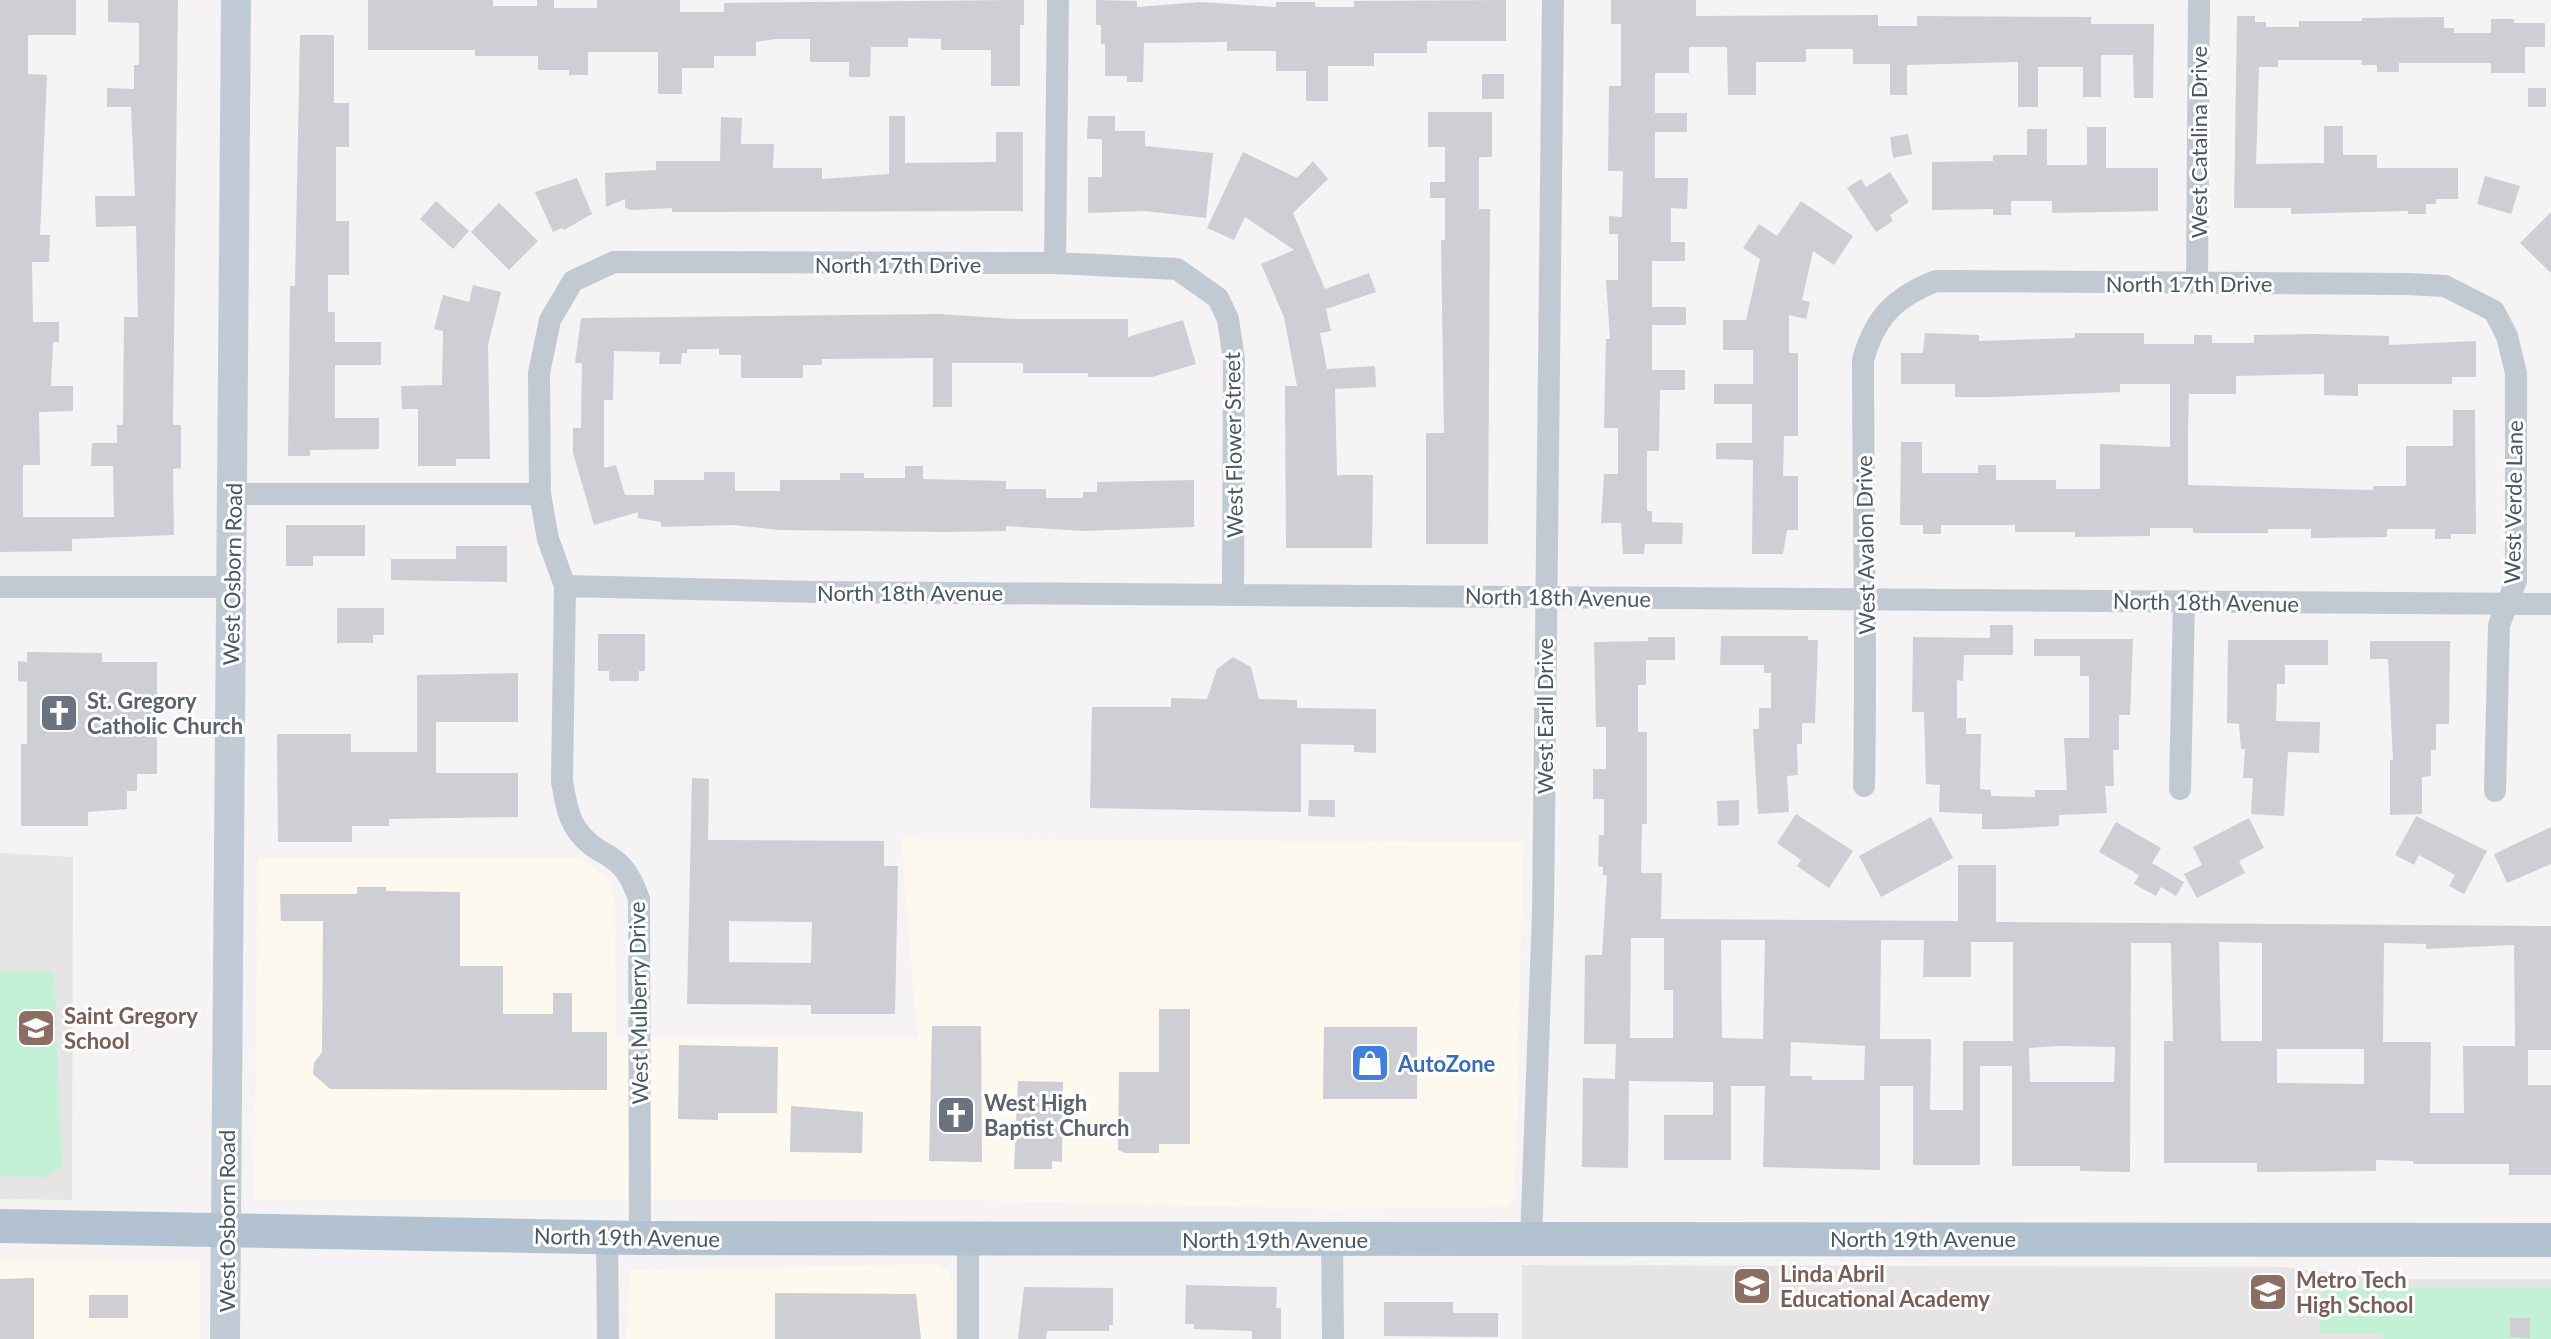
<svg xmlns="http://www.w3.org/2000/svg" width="2551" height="1339" font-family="Lato,sans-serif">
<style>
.commercial{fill:#fdf9ef}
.education{fill:#e6e4e5}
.green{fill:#c3f1d5}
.building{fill:#cdcfd5;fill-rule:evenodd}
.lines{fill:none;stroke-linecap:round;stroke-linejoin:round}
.street{stroke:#c1cad2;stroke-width:22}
.secondary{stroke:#c1cbd6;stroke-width:30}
.primary{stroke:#b3c2d1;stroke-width:34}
.labels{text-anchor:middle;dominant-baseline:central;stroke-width:6;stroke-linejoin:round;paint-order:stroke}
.street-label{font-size:22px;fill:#4a5661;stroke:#fff}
.worship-label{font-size:22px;font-weight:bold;fill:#5b616d;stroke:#fff;text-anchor:start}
.education-label{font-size:22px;font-weight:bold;fill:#785e54;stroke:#fff;text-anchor:start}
.shop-label{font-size:22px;font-weight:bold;fill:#366cbe;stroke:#fff;text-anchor:start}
</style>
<rect width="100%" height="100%" fill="#f5f3f3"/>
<path class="commercial" d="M901,839L1523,842L1515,1191L1509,1207L1332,1209L968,1200H254L258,858H580L607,878L615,902L616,1037H918Z
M0,1260L200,1261V1339H0Z
M936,1264L948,1271L953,1281L952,1339H627L629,1270Z"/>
<path class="education" d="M0,853L73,857L72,1200L0,1199Z
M1522,1265L2281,1267L2390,1279H2551V1339H1522Z"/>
<path class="green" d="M54,971L62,1166L47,1177L0,1176V972Z
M2323,1288H2551V1339H2383L2382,1334H2319Z"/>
<path class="building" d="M0,0H76V35H28V74L47,75L40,235H50L49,262H32L33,322H59V342H53L51,386H73V411L39,412L40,465H23V517H114L113,466H91L92,443H117V425H123L124,317H138L136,226L96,227L95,196H135L131,107H107V88L134,89V65H139V23L108,22V0H178L173,425H181V468L173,469L174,535L72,539V551L0,552Z
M368,0H493V6H537V0H554V8H597V0H680V12H724V3L1024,0V25H1020V86H991V50H941V39L908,38V47H871L870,77H849V62H810V39H775L756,42V56H714V68H682V94H658V52H588V75H569V70H538V56H475V50H368Z
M1096,0L1137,1V7L1200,2L1276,7V2H1315V7H1354V1L1506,0V41H1427V53H1374V66H1328V101H1306V71H1276V51H1227V42L1144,43L1143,82H1127V76H1105V44H1101V25H1096Z
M1611,0H1696V16L1878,15V26H1917V16L2091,17V24H2154L2153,98H2134L2133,55H2101V97H2083V67H2038V107H2018V62L1907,65V95H1890V64H1853V49H1806V62H1756V95H1728L1727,47H1689V73H1655V113H1687V132H1655V178H1688L1687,209L1671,208V242H1685V261H1652V307H1686V325H1652V370H1685V390H1660L1659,451H1647V511H1652V522L1683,523L1682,544H1645L1644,554H1623L1621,523H1601L1604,474H1618V428H1604L1606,339H1610L1606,280H1618V234H1609V216L1622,217L1623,171H1608L1609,86H1621V24H1611Z
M2237,16H2255V22H2266V27H2299V21H2362V18L2444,17V28H2454V33H2491V19H2514V23H2545V47H2525V73H2491V63H2399V72H2377V65H2361L2362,60H2278V67H2259L2256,164L2324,163V126H2343V155H2377V168H2458V199H2436V204H2426V214H2408V211L2291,214V208H2234Z
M300,35H334V103H349V147H336V221H349V275H328V312H335V342H381V365H335V418H379V449L310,450V456H288L290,286H295Z
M1482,74H1504V99H1482Z
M2528,88H2546V107H2528Z
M1428,112H1492V157H1479V209H1490L1488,544H1426V433H1444L1441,240H1445V198H1430V182H1445V147H1428Z
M889,116H905V163L996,162V132H1023V211L672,212V208L631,210L625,208V199L606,207L605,173L656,170V161H720L721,117L742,118L741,144H774L773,168H822V179L889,174Z
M1088,116H1115V131H1145V146L1213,153L1206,218L1145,211L1088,213V177H1102V139H1087Z
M2087,127H2106V168H2158V211L2052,213V201H2011V215H1993V209L1932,210V162L1993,161V155H2027V129H2047V165H2087Z
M1908,134L1912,154L1893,158L1890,137Z
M1243,152L1297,178L1313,161L1328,179L1293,213L1325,289L1369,273L1376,292L1326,309L1331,331L1320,333L1327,369L1375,366L1376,387L1335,389L1337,475H1373L1372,548H1286L1285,386H1297L1284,317L1261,264L1294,250L1245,217L1234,240L1207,228Z
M1890,172L1909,202L1890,215L1893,221L1876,232L1847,188L1861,179L1866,187Z
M2485,176L2520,186L2511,214L2477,204Z
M577,178L592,214L564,230L562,228L553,232L535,192Z
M436,201L469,231L453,249L420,219Z
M1801,201L1853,236L1834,265L1813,251L1802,300L1810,302L1806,319L1789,315V353H1798V436H1784L1783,476H1798V530H1787L1783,554H1752L1753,460L1716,459V443H1752V404H1714V384H1753V350H1723V320H1746L1760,259L1743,248L1759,224L1777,236Z
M499,203L538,241L509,270L471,232Z
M2551,212V273L2520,243Z
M473,285L501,292L488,345L490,459H456V466H418V409H402L401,386L442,385L443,331L434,329L443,295L469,302Z
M939,314L1014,319H1128V337L1183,320L1196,364L1152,377H1088V373H1023V363H952V407H933V358L822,359V365H803V378H741V355H719V349H687V353H682L681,364H659L660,352L614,351L613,400H604V468L616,465L625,495H654V480H704V472H735V491H780V480H840V473H864V478H905V466H923V479L1006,481V489H1046V498H1083V492H1097V482L1194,480V527L1083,531L1006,526V531L945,532L780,530L733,525L661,527V522L638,518V512L594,525L573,453V428H581L582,363H575L581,318Z
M1925,333L1979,335V341L2075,338V333H2144V344H2194V335H2212V343H2254V335L2314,334L2389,336V345L2476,341V377H2452V384H2358V396L2324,395V374L2236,376V394H2189L2188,427V485L2373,490V486H2406V446H2453V410H2475L2476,534H2451V539H2435V529H2387V537L2311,538V529H2268V533H2193V528H2150V536L2075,537V532H2015V525H1941V534H1923V525H1900L1901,442H1922V473H1978V465H1996V480H2056V489H2100V444L2170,447V384H2120V392L1994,397H1955V384H1901V353H1923Z
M286,525H365V556H313V566H286Z
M456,546H507V582L391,580V559H456Z
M337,608H384V635H373V643H337Z
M1990,625H2013V655H1964L1963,681L1957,680V718H1966V734H1981L1980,789L1991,790V796L2035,797V790H2067L2064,738H2089V676H2080V656H2034V639H2133L2130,715H2119V750H2113L2114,786H2105L2107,813L2059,815V826L2005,829H1982V814L1939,812L1940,785L1926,784L1924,712H1912L1913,637L1990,638Z
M598,634H645V671H639V681H609V671H598Z
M1721,636H1808V640H1818L1815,723H1802V744H1797L1798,775L1787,776L1789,812L1758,814L1753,729H1759V708H1771V673H1764V665H1720Z
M1648,637H1675V660H1646V685H1638V732H1647V824H1642L1641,873H1662L1661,919L1958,921V865H1996V922L2551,926V1050H2528V1085H2551V1175H2509V1164H2413V1161L2376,1160V1171L2257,1172V1163H2164V1041H2173L2171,943H2131L2130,1172L2080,1171V1166H2012V1066H1980V1165H1913V1086H1880V1170L1763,1167L1765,1086H1731V1160H1664V1115H1713V1082L1629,1081L1628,1168L1582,1167L1583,1078L1615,1079L1616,1044H1584L1585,955H1602L1607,875H1603V867L1598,866L1599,835H1604V799H1593V769H1606V727H1596L1594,642L1648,641ZM1631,938H1664V990H1673V1038H1630ZM1721,940H1765L1763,1039L1722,1038ZM1881,940H1924L1923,977H1971V942H2013V1041H1963V1110H1930L1931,1039H1880ZM2219,942L2262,943V1041H2221ZM2384,943L2426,944V949L2514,945L2515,1046H2463L2464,1113H2430L2431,1042H2383ZM1791,1042L1865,1046L1864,1080H1812V1076H1790ZM2059,1046L2115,1047L2114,1082H2030L2029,1048ZM2277,1049H2364V1084L2277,1083Z
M2228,640H2328V665H2285V684H2277L2276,721L2320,722L2319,753L2288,752L2284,816L2251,814L2253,778H2243L2245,749H2241L2239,724L2227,723Z
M2370,641H2450L2449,724H2436V750H2431V776L2422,777V814L2390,815V760H2393L2388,659H2370Z
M27,652L102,653V662H157V774H137V791H127V809L88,812V826H21V744H27V682L18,681V661L27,662Z
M1233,657L1251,667L1259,699L1297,700V708L1376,709V753L1354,752V745L1301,744V812L1090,808L1092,707H1171V698L1207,699L1217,669Z
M518,673V722H436V773H518V817L389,819V826H352V842H278L277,734H351V752H417V675Z
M692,778L709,779L708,840L884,841V866H898L895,1014H811V1005L687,1004ZM729,921L812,922L811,963L729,962Z
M1309,800H1335V817L1308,816Z
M1739,800V825L1718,826L1717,801Z
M1796,814L1853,851L1829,888L1797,866L1801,860L1777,843Z
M2416,816L2487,851L2464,894L2449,886L2455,875L2419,855L2414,865L2395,855Z
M1931,817L1953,858L1881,897L1859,856Z
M2249,818L2264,848L2239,861L2245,873L2197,898L2184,874L2202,865L2193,847Z
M2116,822L2161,848L2152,863L2184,882L2176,896L2161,887L2156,896L2134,884L2139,875L2099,852Z
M2551,827V864L2507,883L2494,854Z
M357,887H386V891L460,892V966H503V1014H553V993H572V1032H607V1090L330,1089L313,1074L314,1063L322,1052L323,921H281L280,894H357Z
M1159,1009H1190V1144H1159V1153H1125L1118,1150L1119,1072H1159Z
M932,1026H981L982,1162L929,1161Z
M1324,1027H1417V1099H1323Z
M679,1045L778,1047L777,1113H718V1120L678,1119Z
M1018,1081L1063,1082L1062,1162L1052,1161V1169H1014Z
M791,1106L863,1112L862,1153L790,1152Z
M34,1278V1339H0V1279Z
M1186,1285L1277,1287L1276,1308H1281V1339H1252V1331L1194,1329V1324H1185Z
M1024,1287L1113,1288V1325H1109V1331H1047L1046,1339H1018Z
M775,1293L916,1294L921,1339H775Z
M89,1295H128V1318H89Z
M1384,1302H1453V1313H1498V1337L1384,1336Z
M2510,1318H2530V1338L2510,1337Z"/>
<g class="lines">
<path class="street" d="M1055,263L1058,0
M2197,283L2199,0
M233,494H540
M565,586L818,592L2551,604
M0,587H232
M1864,786C1867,644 1863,502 1863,360C1875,317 1895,297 1936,281L2408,284L2445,286L2494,311L2507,336L2516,373V581L2499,625L2495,791
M2180,789L2184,601
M607,1237L608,1339
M640,1238L639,899C621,846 600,862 577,830C567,815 565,798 562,781L565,586L548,539L540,494L539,373L550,320L573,281L614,262L1055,263L1177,269L1218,298L1228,319L1234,360L1233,595
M968,1239V1339
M1332,1239L1333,1339
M1531,1240L1543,912L1553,0"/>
<path class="secondary" d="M225,1339L236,0"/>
<path class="primary" d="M0,1226L640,1238L2551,1240"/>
</g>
<defs>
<g id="church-square" transform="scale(2)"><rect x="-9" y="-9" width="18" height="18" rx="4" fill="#6b7280" stroke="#fff"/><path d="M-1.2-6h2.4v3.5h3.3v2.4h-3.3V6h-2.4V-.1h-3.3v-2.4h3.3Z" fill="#fff"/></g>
<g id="school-square" transform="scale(2)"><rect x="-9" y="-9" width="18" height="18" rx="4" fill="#8d6e63" stroke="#fff"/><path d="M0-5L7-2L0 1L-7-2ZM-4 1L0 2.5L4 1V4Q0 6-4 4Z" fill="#fff"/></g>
<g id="shop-square" transform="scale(2)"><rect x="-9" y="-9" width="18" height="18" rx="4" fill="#3f7fe0" stroke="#fff"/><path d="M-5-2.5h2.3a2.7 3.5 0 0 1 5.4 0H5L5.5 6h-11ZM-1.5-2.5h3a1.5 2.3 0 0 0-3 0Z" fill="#fff"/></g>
</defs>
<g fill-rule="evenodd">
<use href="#church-square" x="59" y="713"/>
<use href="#school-square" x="36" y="1028"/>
<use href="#shop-square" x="1370" y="1063"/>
<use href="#church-square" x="956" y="1115"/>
<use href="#school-square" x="1752" y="1286"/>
<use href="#school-square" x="2268" y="1292"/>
</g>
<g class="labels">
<g class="street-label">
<text transform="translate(2198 142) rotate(-90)">West Catalina Drive</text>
<text x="898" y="264">North 17th Drive</text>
<text x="2189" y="283">North 17th Drive</text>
<text transform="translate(1233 445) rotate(-91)">West Flower Street</text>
<text transform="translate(2513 502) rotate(-89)">West Verde Lane</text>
<text transform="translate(1865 545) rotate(-91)">West Avalon Drive</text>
<text transform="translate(232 574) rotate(-89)">West Osborn Road</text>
<text x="910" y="592">North 18th Avenue</text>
<text transform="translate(1558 597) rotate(1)">North 18th Avenue</text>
<text transform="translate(2206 602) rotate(1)">North 18th Avenue</text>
<text transform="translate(1544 716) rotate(-90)">West Earll Drive</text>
<text transform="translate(638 1003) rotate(-91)">West Mulberry Drive</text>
<text transform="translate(226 1221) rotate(-90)">West Osborn Road</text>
<text transform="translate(627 1237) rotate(1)">North 19th Avenue</text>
<text x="1923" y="1238">North 19th Avenue</text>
<text x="1275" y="1239">North 19th Avenue</text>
</g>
<g class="worship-label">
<text x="87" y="700">St. Gregory<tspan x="87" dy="25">Catholic Church</tspan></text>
<text x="984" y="1102">West High<tspan x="984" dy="25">Baptist Church</tspan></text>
</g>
<g class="education-label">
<text x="64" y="1015">Saint Gregory<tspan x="64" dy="25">School</tspan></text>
<text x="1780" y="1273">Linda Abril<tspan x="1780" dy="25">Educational Academy</tspan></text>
<text x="2296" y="1279">Metro Tech<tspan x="2296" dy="25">High School</tspan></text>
</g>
<g class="shop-label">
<text x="1398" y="1063">AutoZone</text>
</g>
</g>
</svg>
